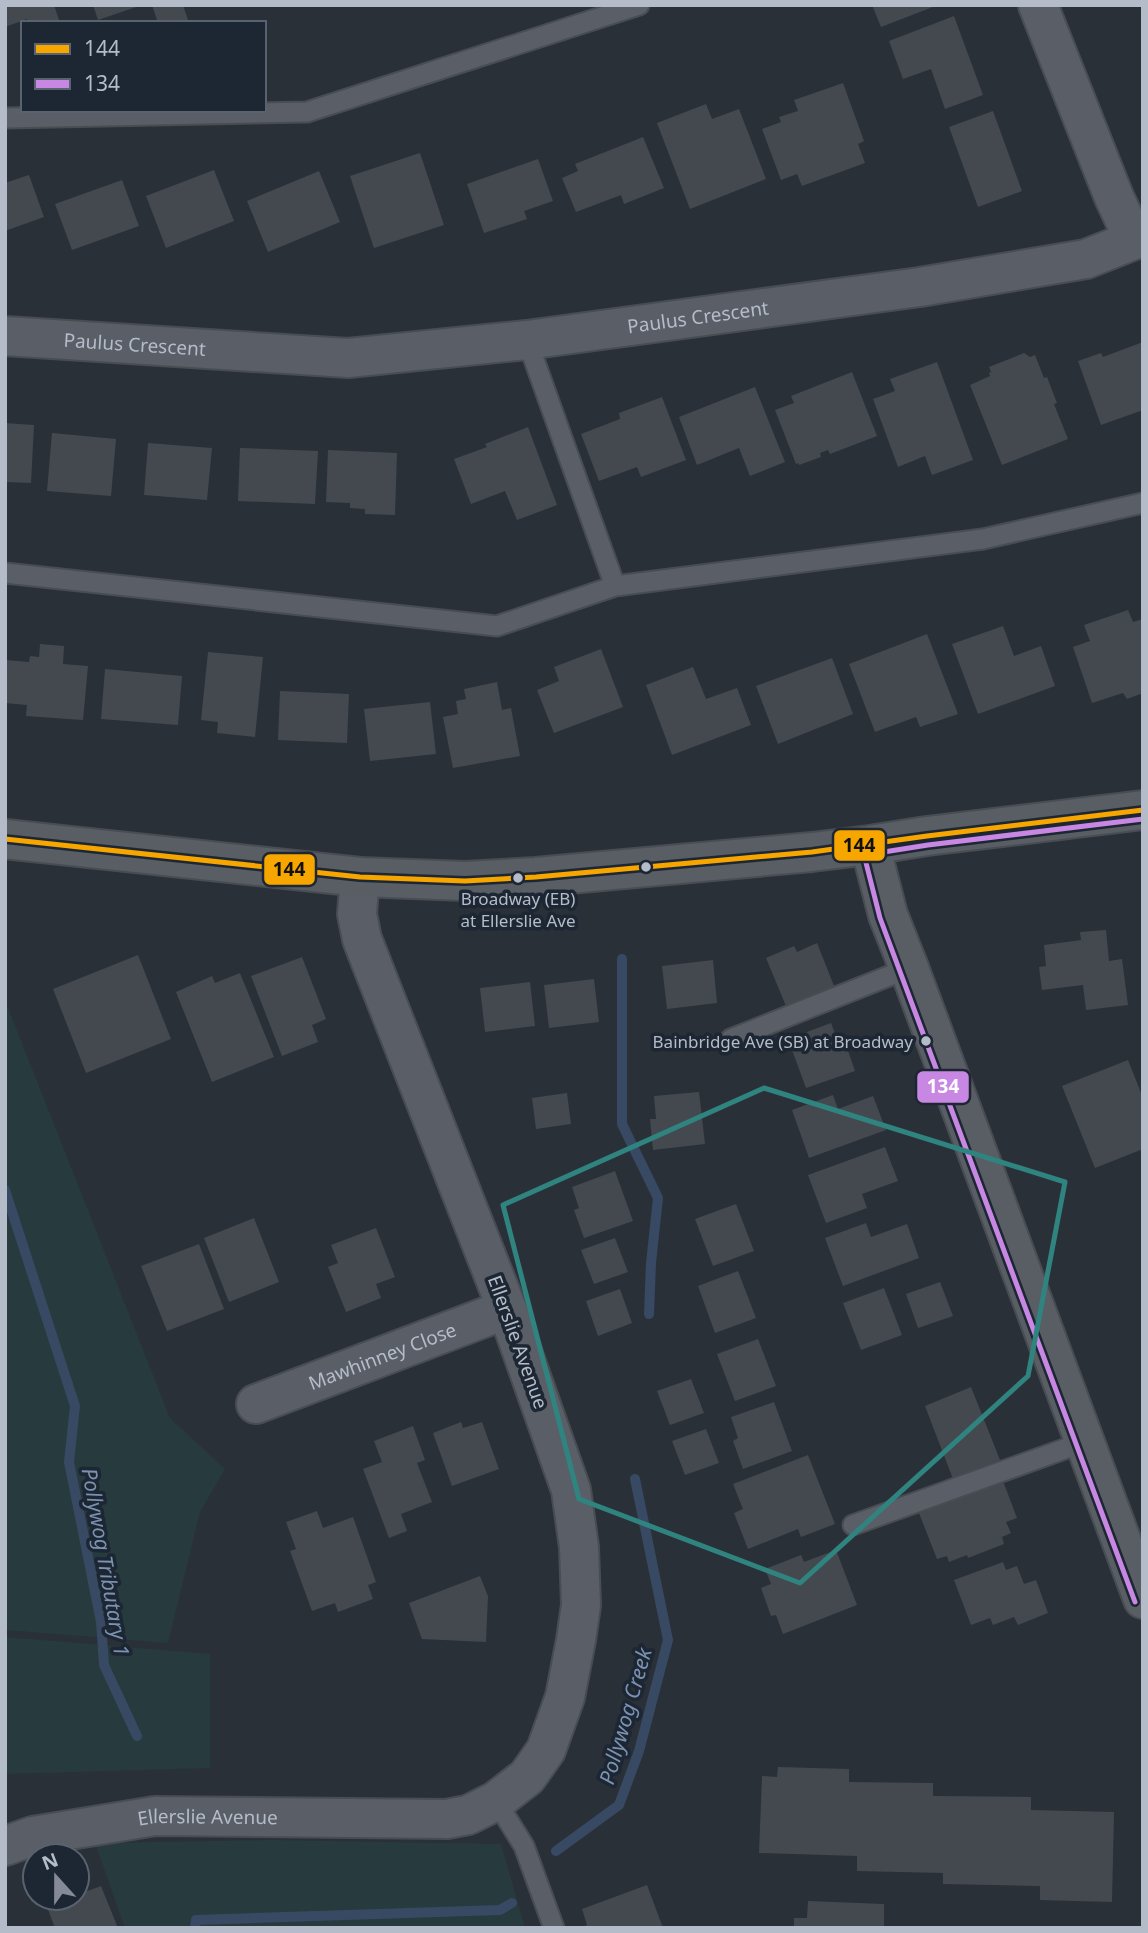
<svg xmlns="http://www.w3.org/2000/svg" width="1148" height="1933" font-family="'Noto Sans',sans-serif">
<style>
.green{fill:#273a3e}
.lines{fill:none;stroke-linecap:round;stroke-linejoin:round}
.stream{stroke:#384963;stroke-width:10}
.building{fill:#444950}
.lane-casing{stroke:#484c53;stroke-width:23}
.street-casing{stroke:#484c53;stroke-width:42}
.secondary-casing{stroke:#484c53;stroke-width:42}
.lane{stroke:#5a5e66;stroke-width:19}
.street{stroke:#5a5e66;stroke-width:38}
.secondary{stroke:#595d64;stroke-width:38}
.bus-1-casing{stroke:#1d2633;stroke-width:10}
.bus-2-casing{stroke:#1d2633;stroke-width:10}
.bus-1{stroke:#f7a600;stroke-width:5}
.bus-2{stroke:#c787e3;stroke-width:5}
.marked{fill:none;stroke:#308480;stroke-width:5;stroke-linejoin:round}
.bus-dot{fill:#b4bcc9;stroke:#1d2633;stroke-width:2.5}
.labels{text-anchor:middle;dominant-baseline:central;stroke-width:7;stroke-linejoin:round;paint-order:stroke}
.bus-label{font-size:17px;fill:#b4bcc9;stroke:#1d2633}
.street-label{font-size:19px;fill:#b4bcc9;stroke:#1d2633}
.water-label{font-size:21px;font-style:italic;fill:#7c92b1;stroke:#1d2633}
.line-badge{stroke:#1d2633;stroke-width:2.5}
.badge-label{font-size:19px;text-anchor:middle;font-weight:bold;fill:#fff}
.pale-badge-label{font-size:19px;text-anchor:middle;font-weight:bold;fill:#111}
</style>
<rect width="100%" height="100%" fill="#2a3038"/>
<path class="green" d="M5,1000L170,1418L225,1469L200,1512L168,1643L5,1630Z
M5,1637L210,1654V1768L5,1774Z
M273,1840L501,1844L525,1928H125L95,1843Z"/>
<g class="lines">
<path class="stream" d="M622,959V1124L658,1198L651,1263L649,1314
M5,1190L75,1406L69,1462L101,1622L104,1665L137,1736
M556,1851L619,1805L639,1751L668,1640L635,1479
M195,1928L196,1920L500,1910L512,1903"/>
</g>
<path class="building" d="M5,5H54L60,23H28L27,19L5,27Z
M93,5H139V6L98,20Z
M152,5H183L189,23H158Z
M872,5H938L881,27Z
M954,16L983,95L945,109L931,69L903,79L889,41Z
M843,83L864,141L858,144L865,163L802,186L797,174L781,180L762,129L781,122L779,117L798,111L794,100Z
M706,104L712,119L739,109L766,179L690,209L657,123Z
M993,111L1022,191L978,207L949,127Z
M643,137L664,188L624,204L621,195L576,212L562,178L578,171L575,164Z
M420,153L444,225L374,248L350,176Z
M538,159L553,201L524,211L527,219L484,233L467,184Z
M214,170L234,221L166,248L146,196Z
M319,171L340,222L268,252L247,201Z
M29,175L44,217L5,231V183Z
M122,180L139,226L72,250L55,204Z
M1143,342V410L1101,425L1078,361L1101,353L1103,357Z
M1024,353L1030,357L1035,355L1044,378L1047,377L1057,403L1054,404L1068,439L1002,465L970,385L990,376L989,373L991,372L989,367Z
M937,362L973,460L932,475L925,456L898,467L873,399L895,391L890,379Z
M852,372L877,436L830,454L828,450L820,453L821,457L799,465L798,463L796,464L775,410L794,403L791,396Z
M755,387L785,462L750,476L739,448L697,465L679,417Z
M662,397L686,460L641,477L637,467L599,481L581,434L620,419L619,413Z
M5,423L34,425L31,483L5,482Z
M528,427L557,505L517,520L505,491L471,504L454,459L487,447L485,444Z
M52,433L116,439L111,496L47,491Z
M148,443L212,448L207,500L144,495Z
M240,448L318,451L315,504L238,501Z
M328,450L397,453L395,515L365,514V509L350,508V503L326,502Z
M1128,610L1133,622L1143,619V693L1127,699L1123,693L1092,703L1073,647L1090,641L1084,625Z
M1003,626L1014,656L1041,646L1055,686L978,714L952,644Z
M927,634L958,714L920,727L916,717L875,732L849,664Z
M40,644L64,646L63,664L88,666L83,720L26,716L27,705L5,703V660L29,662L30,656L39,657Z
M601,649L623,707L554,733L537,690L559,681L554,667Z
M208,652L263,657L255,737L217,733L218,722L201,720Z
M832,658L853,714L778,744L756,686Z
M693,667L706,699L737,688L751,725L672,755L646,685Z
M105,669L182,676L178,725L101,719Z
M497,682L502,710L511,708L520,756L453,768L443,717L458,714L456,701L466,699L464,689Z
M280,691L349,694L347,743L278,740Z
M430,702L436,754L370,761L364,709Z
M1106,930L1109,961L1122,959L1128,1005L1086,1010L1083,985L1042,990L1039,967L1046,966L1044,945L1081,940L1080,932Z
M817,943L834,986L786,1006L766,958L794,946L797,952Z
M138,955L171,1039L86,1073L53,989Z
M302,957L326,1019L312,1025L318,1042L282,1056L251,976Z
M713,960L717,1003L667,1009L662,966Z
M240,973L274,1057L212,1082L176,992L212,976L215,983Z
M594,979L599,1022L549,1028L544,985Z
M530,982L535,1026L485,1032L480,988Z
M831,1023L839,1044L845,1042L855,1071L806,1088L788,1039Z
M1128,1060L1143,1098V1149L1095,1168L1062,1086Z
M699,1092L705,1144L653,1150L650,1119H656L654,1096Z
M567,1093L571,1124L536,1129L532,1098Z
M833,1095L838,1109L873,1096L886,1130L809,1158L792,1110Z
M885,1147L898,1181L862,1194L867,1208L826,1223L808,1175Z
M615,1171L633,1221L584,1238L574,1210L579,1208L572,1187Z
M736,1204L754,1251L713,1266L695,1219Z
M254,1218L279,1282L229,1302L204,1238Z
M866,1223L871,1237L907,1224L919,1258L843,1286L825,1238Z
M376,1228L395,1277L376,1284L381,1298L346,1312L328,1267L338,1263L331,1245Z
M615,1238L628,1272L594,1284L581,1250Z
M199,1244L224,1309L167,1331L141,1266Z
M738,1271L756,1318L715,1333L698,1286Z
M940,1282L953,1316L918,1328L906,1294Z
M884,1288L902,1335L861,1350L843,1303Z
M620,1289L632,1323L598,1336L586,1301Z
M758,1339L776,1386L735,1401L717,1354Z
M691,1379L704,1413L670,1425L657,1391Z
M971,1387L1000,1460L953,1479L925,1406Z
M774,1402L792,1451L743,1469L733,1441L738,1438L731,1417Z
M461,1422L463,1428L482,1422L499,1469L452,1486L433,1433Z
M413,1426L425,1460L417,1463L432,1502L401,1514L407,1531L389,1538L363,1469L382,1462L374,1441Z
M706,1429L719,1463L685,1475L672,1441Z
M808,1455L835,1524L801,1537L798,1529L748,1549L734,1513L743,1509L733,1484Z
M1003,1481L1017,1518L1006,1522L1011,1533L1002,1537L1004,1544L968,1558L967,1555L949,1562L947,1556L937,1559L919,1513Z
M317,1511L323,1528L353,1517L376,1582L368,1585L373,1599L338,1612L335,1603L312,1611L290,1551L296,1549L286,1522Z
M836,1550L857,1605L783,1634L776,1615L771,1616L761,1588L771,1584L765,1569L801,1555L804,1562Z
M1003,1562L1006,1570L1017,1566L1024,1584L1036,1580L1048,1613L1018,1625L1014,1617L993,1625L990,1618L971,1625L954,1580Z
M480,1576L488,1596L486,1642L422,1639L409,1603Z
M778,1767L849,1769V1782L933,1783V1796L1031,1797V1810L1114,1812L1112,1902L1040,1900V1886L943,1884V1873L857,1871V1856L759,1853L762,1776L777,1777Z
M647,1885L663,1928H579L587,1925L582,1909Z
M101,1886L118,1928H55L47,1907L70,1898H77V1895Z
M808,1901L884,1904V1928H794V1918H807Z"/>
<g class="lines">
<g class="lane-casing">
<path id="lane" d="M5,118L307,112L639,5
M527,340L615,586
M5,573L497,626L615,586L983,539L1143,503
M731,1039L909,968
M853,1525L1084,1442
M496,1801L524,1846L554,1928"/>
</g>
<g class="street-casing">
<g id="street">
<path id="s1" d="M5,336L348,358L527,340L920,287L1086,259L1134,240L1114,197L1038,5"/>
<path id="s2" d="M256,1404L507,1309"/>
<path id="s3" d="M5,1846L33,1836L155,1816L447,1819L468,1815L496,1801L527,1777L546,1750L565,1697L576,1640L581,1605L579,1547L571,1490L507,1309L362,939L357,914L360,877"/>
</g>
</g>
<g class="secondary-casing">
<path id="secondary" d="M5,839L360,877L465,881L536,877L812,852L870,845L927,836L1143,810
M870,845L888,915L909,968L1143,1599"/>
</g>
<use href="#lane" class="lane"/>
<use href="#street" class="street"/>
<use href="#secondary" class="secondary"/>
<g class="bus-1-casing">
<path id="bus-1" d="M5,839L360,877L465,881L536,877L812,852L927,836L1143,810"/>
</g>
<g class="bus-2-casing">
<path id="bus-2" d="M862,847L880,918L1135,1602
M871,854L928,845L1143,819"/>
</g>
<use href="#bus-1" class="bus-1"/>
<use href="#bus-2" class="bus-2"/>
</g>
<path class="marked" d="M764,1088L1065,1182L1028,1376L800,1583L579,1499L503,1205Z"/>
<g class="bus-dot">
<circle cx="646" cy="867" r="6"/>
<circle cx="518" cy="878" r="6"/>
<circle cx="926" cy="1041" r="6"/>
</g>
<g class="labels">
<g class="bus-label">
<text x="518" y="898">Broadway (EB)<tspan x="518" dy="22">at Ellerslie Ave</tspan></text>
<text x="913" y="1041" text-anchor="end">Bainbridge Ave (SB) at Broadway</text>
</g>
<g class="street-label">
<text stroke="none"><textPath href="#s1" startOffset="696">Paulus Crescent</textPath></text>
<text stroke="none"><textPath href="#s1" startOffset="130">Paulus Crescent</textPath></text>
<text transform="translate(518 1342) rotate(70)">Ellerslie Avenue</text>
<text stroke="none"><textPath href="#s2" startOffset="135">Mawhinney Close</textPath></text>
<text stroke="none"><textPath href="#s3" startOffset="206">Ellerslie Avenue</textPath></text>
</g>
<g class="water-label">
<text transform="translate(106 1562) rotate(80)">Pollywog Tributary 1</text>
<text transform="translate(625 1716) rotate(-74)">Pollywog Creek</text>
</g>
</g>
<g class="line-badge">
<rect x="833" y="829" width="53" height="33" rx="7" fill="#f7a600"/>
<rect x="263" y="853" width="53" height="33" rx="7" fill="#f7a600"/>
<rect x="916" y="1070" width="54" height="34" rx="7" fill="#c787e3"/>
</g>
<g class="badge-label">
<text x="943" y="1093">134</text>
</g>
<g class="pale-badge-label">
<text x="859" y="852">144</text>
<text x="289" y="876">144</text>
</g>
<rect width="1148" height="1933" fill="none" stroke="#b4bcc9" stroke-width="14"/>
<rect x="21" y="21" width="245" height="91" fill="#1d2633" stroke="#59626f" stroke-width="2"/>
<rect x="35" y="44" width="35" height="10" fill="#f7a600" stroke="#59626f" stroke-width="2"/>
<text x="84" y="56" font-size="21" fill="#b4bcc9">144</text>
<rect x="35" y="79" width="35" height="10" fill="#c787e3" stroke="#59626f" stroke-width="2"/>
<text x="84" y="91" font-size="21" fill="#b4bcc9">134</text>
<g transform="translate(56 1877) rotate(339)"><circle r="33" fill="#1d2633" stroke="#59626f" stroke-width="2"/>
<path d="M0-5L12 26L0 18L-12 26Z" fill="#848b96"/>
<text y="-10" font-size="19" font-weight="bold" text-anchor="middle" fill="#b4bcc9">N</text>
</g>
</svg>
